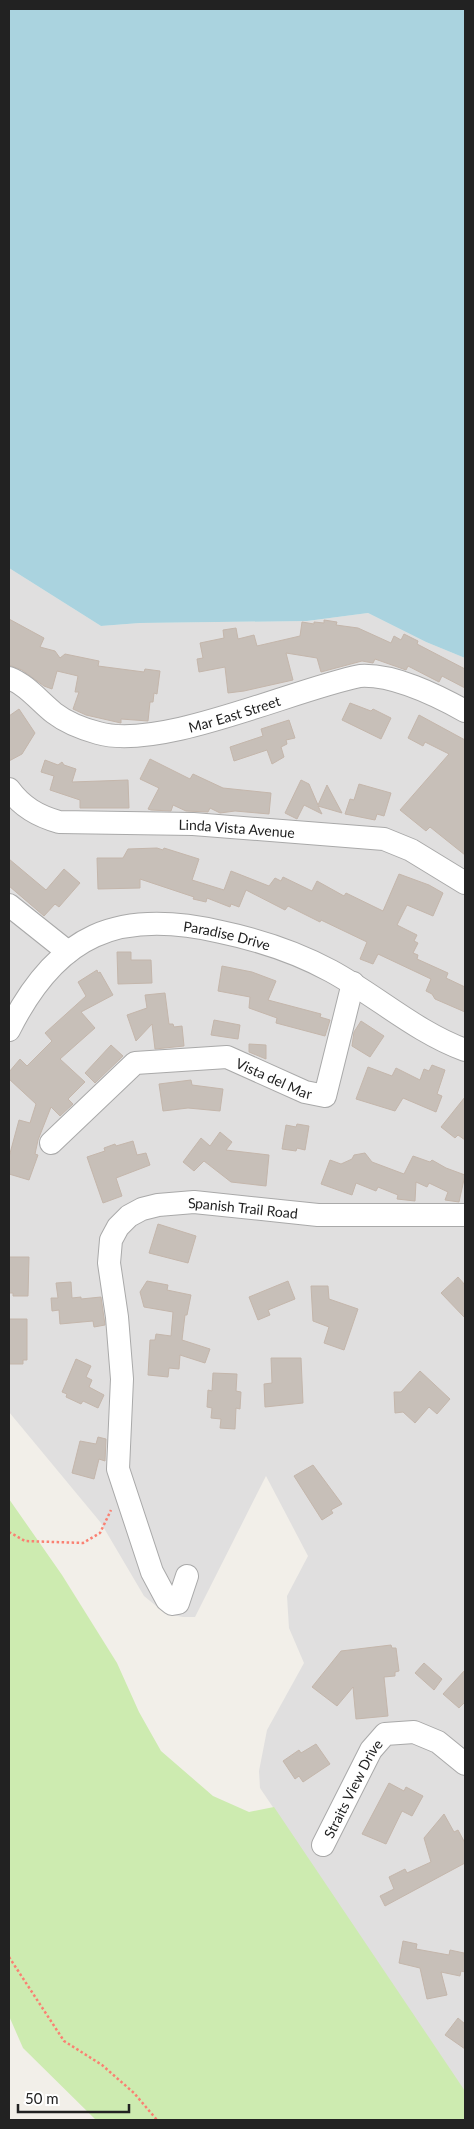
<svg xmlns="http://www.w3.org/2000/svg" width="474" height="2129" font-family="Lato,sans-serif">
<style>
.residential{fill:#e0dfdf}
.grass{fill:#cdebb0}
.water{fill:#aad3df}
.building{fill:#c7bfb8;stroke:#c4b6ab}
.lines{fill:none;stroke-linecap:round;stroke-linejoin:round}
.minor-casing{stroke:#a9a9a9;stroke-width:24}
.path{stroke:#fa8072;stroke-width:2.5;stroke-dasharray:2.5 2.5;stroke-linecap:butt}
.minor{stroke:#fff;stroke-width:22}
.labels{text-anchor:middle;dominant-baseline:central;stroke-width:5;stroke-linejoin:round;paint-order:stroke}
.street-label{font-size:14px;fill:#222;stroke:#fff}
</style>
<rect width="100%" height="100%" fill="#f2efe9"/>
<path class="residential" d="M9,568L101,626L140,623L307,621L368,613L426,642L465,658V2092L260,1788L259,1771L267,1730L304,1663L289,1628L287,1596L308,1556L266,1476L195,1617H183L166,1614L144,1596L101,1523L9,1412Z"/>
<path class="grass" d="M9,1499L62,1575L117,1663L139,1712L161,1751L213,1796L249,1812L274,1807L465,2091V2120H96L23,2048L9,2016Z"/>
<path class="water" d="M9,9H465V658L426,642L368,613L307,621L140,623L101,626L9,568Z"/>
<path class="building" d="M9,619L44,638L40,647L55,651L60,658L65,654L99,661L98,666L144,672L145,669L160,671L157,694L154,693L153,702H150L148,721L121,719V723L86,715L73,709L79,692H75L78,676L57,671L52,689L44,686L22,670L9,665Z
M324,620L337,622L336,625L358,628L391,643L394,636L401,640L404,634L418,641L417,644L465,669V688L442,676L439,682L408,666L406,670L375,659L373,663L362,661L321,672L317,658L286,653L293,680L244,691L228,693L225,667L199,672L197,659L203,658L200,643L224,638L223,630L236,628L238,639L254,635L257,646L300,636L302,622L314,624V622L324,623Z
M350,703L371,711L373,709L391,718L381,739L342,720Z
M19,709L35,733L22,754L9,761V716Z
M419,715L465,740V855L430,827L426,831L400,810L449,754L425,742L423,746L408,738Z
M289,720L295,738L286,740L287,744L281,747L284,757L272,764L267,750L234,761L230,747L263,736L261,729Z
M150,759L190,779L193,774L223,788L271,793L269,814L235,811L220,813L210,808L208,812L186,811L173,805L171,811L151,810L148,809L159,788L140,779Z
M45,760L58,765L62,762L64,765L76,769L72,782L128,780L129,808H80V800L50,790L54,776L41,772Z
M301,780L309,784L318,805L327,785L342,813L318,806L322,814L304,805L297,819L285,813Z
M359,784L391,793L384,816L377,814L375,820L345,814L350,799L354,800Z
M157,848L163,850L164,848L199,859L192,880L224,890L231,871L269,886L275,878L281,881L283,877L312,891L317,881L344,896L346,893L383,911L399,874L429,885L443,893L433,916L407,905L397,925L417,935L414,941L418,943L413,953L418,955L417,959L448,973L446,978L465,987V1012L435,999L432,994L426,991L431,979L378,954L373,964L360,959L367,942L321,920L320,922L288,906L285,910L246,890L239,907L231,904L230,907L207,898L206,902L193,899L194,897L140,879V888L98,889L97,858H123L128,849Z
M9,859L46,890L64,869L80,883L59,907L55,904L44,916L9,886Z
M117,952H131V960H151L152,983L118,984Z
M222,966L252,972L276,981L268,1000L321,1014L320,1017L330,1020L325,1036L276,1023L277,1018L249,1008L250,997L218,991Z
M97,970L98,973L100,972L113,995L81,1012L95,1028L60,1059L85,1082L68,1099L73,1104L60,1116L51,1107L38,1140L35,1154L38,1155L29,1180L9,1174V1157L19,1120L30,1123L36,1104L9,1079V1072L20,1059L27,1066L52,1041L45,1033L86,996L78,982Z
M165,993L169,1024H173L174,1027L182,1026L184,1046L155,1049L152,1024L136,1041L127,1015L147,1008L145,995Z
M214,1020L240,1025L238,1039L211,1035Z
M361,1021L384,1036L370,1057L352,1046L354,1032Z
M249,1044L266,1045V1059L249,1052Z
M111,1045L123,1056L95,1083L85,1073Z
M432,1065L445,1070L437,1094L442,1096L436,1112L403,1098L395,1111L356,1099L368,1067L392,1076L396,1068L420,1080L424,1069L429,1071Z
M191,1080L192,1085L223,1089L220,1111L188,1108L163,1111L159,1084Z
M465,1097V1140L458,1135L455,1138L441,1127Z
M297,1124L309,1126L305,1150L297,1148L296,1151L282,1149L286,1125L296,1127Z
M220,1132L232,1142L226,1150L269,1155L266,1186L231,1182L204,1161L194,1171L183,1162L201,1138L210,1146Z
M133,1141L137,1155L146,1153L150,1165L116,1178L122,1196L103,1203L87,1157L105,1151L104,1148L115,1144L116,1146Z
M365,1153L372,1162L404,1174L413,1156L430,1162L432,1160L446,1168L465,1175L459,1202L445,1200L448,1192L429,1183L427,1187L416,1182L415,1201L397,1199L398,1195L378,1187L376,1191L356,1183L352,1195L321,1184L330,1160L341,1164L352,1159L354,1155Z
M158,1224L196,1236L188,1263L149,1253Z
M9,1257H29L28,1296H13V1293H9Z
M458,1277L465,1285V1318L441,1293Z
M147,1281L168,1285L167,1290L191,1295L187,1315H185L182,1340L210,1349L205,1363L180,1355L179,1369L169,1368L168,1377L148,1375L150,1340H155L156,1334L171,1336L173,1312L144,1307L140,1292Z
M288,1281L295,1299L268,1310L270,1315L258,1320L249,1297Z
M71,1282L72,1298L81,1297V1299L101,1297L105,1325L94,1327L93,1321L60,1324L59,1310L52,1311L51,1298H58L56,1283Z
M311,1286H328L329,1299L358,1309L344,1350L324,1343L329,1327L313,1321Z
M9,1319H27V1360H23V1364H9Z
M271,1358H301L303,1403L265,1407L264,1384L272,1383Z
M76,1359L91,1366L86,1377L92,1380L89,1387L104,1395L98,1408L83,1401L81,1404L66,1397L67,1394L62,1392Z
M420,1371L450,1399L437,1414L429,1407L415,1423L403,1412L395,1413L394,1392H401Z
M213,1373L237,1374L236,1391L241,1392L240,1409L236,1408L235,1429L220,1428L221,1419L211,1418L212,1408L207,1407L208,1390L212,1391Z
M98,1437L106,1439L105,1461L99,1459L94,1479L72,1473L80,1441L96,1444Z
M313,1465L342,1504L331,1510L333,1513L322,1520L294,1476Z
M391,1645L392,1648H396L399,1671L395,1672V1676L384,1677L388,1716L356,1719L353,1687L337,1706L312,1687L341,1651Z
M424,1663L442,1679L434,1690L415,1673Z
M465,1670V1702L459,1708L443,1694Z
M316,1744L330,1764L303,1782L299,1776L295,1779L283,1761L299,1750L301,1753Z
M389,1783L404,1791L406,1787L423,1796L412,1816L402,1811L386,1844L362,1834Z
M444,1814L454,1832L458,1830L465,1843V1863L385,1906L380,1896L394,1889L389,1877L405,1869L407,1873L431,1862L424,1838Z
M403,1941L417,1944L416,1949L449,1955L450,1950L464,1953L465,1972L461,1971L460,1976L441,1972L447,1995L427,1999L420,1968L399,1963Z
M458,2018L465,2024V2049L445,2035Z"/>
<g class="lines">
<g class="minor-casing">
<g id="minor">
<path id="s1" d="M9,678C27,685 39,701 54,713C67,723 83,729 98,733C160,751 294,689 360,676C394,674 436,695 465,711"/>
<path id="s2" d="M9,789C22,807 38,816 59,822L193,824L384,839L411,850L465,883"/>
<path d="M9,905L68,952"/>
<path id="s3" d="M9,1030C57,934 118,908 221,932C259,940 296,952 331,971C377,996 416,1032 465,1050"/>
<path id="s4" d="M51,1143L135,1063L227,1057L305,1092L325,1096L353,983"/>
<path id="s5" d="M187,1576L178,1603L172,1604L167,1600L152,1572L118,1469L122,1379L117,1317L109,1263L111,1240L118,1227L129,1216L142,1209L158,1205L194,1202L318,1215H465"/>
<path id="s6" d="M323,1845L371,1750L385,1734L414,1732L438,1742L465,1764"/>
</g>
</g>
<path class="path" d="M9,1532L25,1541L83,1543L100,1533L111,1510
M9,1957L64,2041L102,2065L134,2093L157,2120"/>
<use href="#minor" class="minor"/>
</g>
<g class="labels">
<g class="street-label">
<text stroke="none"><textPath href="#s1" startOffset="245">Mar East Street</textPath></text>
<text stroke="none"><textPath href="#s2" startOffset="239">Linda Vista Avenue</textPath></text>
<text stroke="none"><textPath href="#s3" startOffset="265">Paradise Drive</textPath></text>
<text stroke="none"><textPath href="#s4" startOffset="260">Vista del Mar</textPath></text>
<text stroke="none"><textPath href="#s5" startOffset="558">Spanish Trail Road</textPath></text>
<text stroke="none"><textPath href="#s6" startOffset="64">Straits View Drive</textPath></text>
</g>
</g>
<rect width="474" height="2129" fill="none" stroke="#222222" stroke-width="20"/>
<path d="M18 2104v8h111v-8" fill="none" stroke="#222222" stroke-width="2.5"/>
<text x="25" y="2104" font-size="15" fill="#222222" stroke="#ffffff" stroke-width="4" paint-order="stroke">50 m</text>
</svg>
